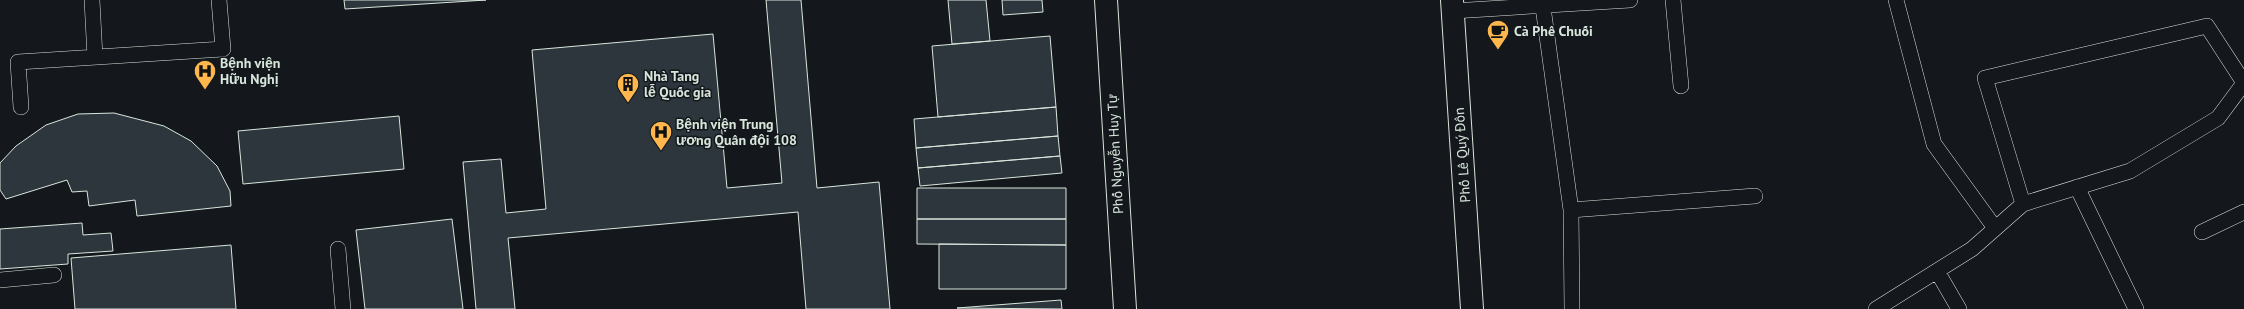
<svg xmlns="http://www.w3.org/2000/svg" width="2244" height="309" font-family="'PT Sans',sans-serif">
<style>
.building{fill:#2c363c;stroke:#d8e6dc}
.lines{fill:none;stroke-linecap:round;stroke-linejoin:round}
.service-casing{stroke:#d8e6dc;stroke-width:16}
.tertiary-casing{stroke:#d8e6dc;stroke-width:24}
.service{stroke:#14181c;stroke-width:15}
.tertiary{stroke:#14181c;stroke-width:22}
.labels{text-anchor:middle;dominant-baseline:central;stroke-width:3;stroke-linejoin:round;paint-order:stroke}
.poi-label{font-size:14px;font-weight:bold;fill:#d8e6dc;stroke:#14181c;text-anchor:start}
.street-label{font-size:14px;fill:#d8e6dc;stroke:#14181c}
</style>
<rect width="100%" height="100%" fill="#14181c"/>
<path class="building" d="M344,0H486L345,9Z
M766,0H801L817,188L879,182L890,309H806L798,212L508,238L515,309H476L463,162L501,159L506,213L546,209L532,50L713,34L727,188L782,183Z
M948,0H986L990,41L952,44Z
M1002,0H1042L1043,12L1003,15Z
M1050,36L1056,107L938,117L932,46Z
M1056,107L1058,136L916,148L914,119Z
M114,113L164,126L191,141L217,166L230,191L231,206L137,216L135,200L89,206L87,191L72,192L67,180L6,199L0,190V163L16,146L46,125L78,114Z
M399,116L404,169L243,184L238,131Z
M1058,136L1060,156L918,168L916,148Z
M1060,156L1062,173L920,186L918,168Z
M917,188H1066V219H917Z
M452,219L463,309H365L356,230Z
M917,219H1066V245L917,244Z
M82,223L83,235L111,233L113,251L68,254V264L0,269V229Z
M939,244L1066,245V289H939Z
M231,245L236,309H75L71,258Z
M1061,300L1062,309L957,308Z"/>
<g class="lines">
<g class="service-casing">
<path id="service" d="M92,0L95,57
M1542,0L1571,210L1572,309
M1673,0L1681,86
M1896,0L1934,144L1995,228
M1453,11L1630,0
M21,107L18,62L223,49L219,0
M2077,187L2136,309
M2023,204L1985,78L2207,26L2244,83
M1571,210L1755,196
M2202,232L2244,212
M338,249L343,309
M1937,271L1959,309
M0,280L54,275
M1876,309L1972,249L2023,204L2130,171L2218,118L2244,83"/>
</g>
<g class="tertiary-casing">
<path id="tertiary" d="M1106,0L1125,309
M1452,0L1472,309"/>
</g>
<use href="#service" class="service"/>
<use href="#tertiary" class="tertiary"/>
</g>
<defs>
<g id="cafe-pin" transform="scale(1.15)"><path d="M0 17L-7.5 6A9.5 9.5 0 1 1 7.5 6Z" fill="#ffb74d" stroke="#14181c"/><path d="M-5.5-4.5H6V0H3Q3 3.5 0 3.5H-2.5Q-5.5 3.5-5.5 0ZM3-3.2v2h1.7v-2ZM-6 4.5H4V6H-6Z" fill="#111"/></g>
<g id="hospital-pin" transform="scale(1.15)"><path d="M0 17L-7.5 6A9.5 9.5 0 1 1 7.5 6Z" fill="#ffb74d" stroke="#14181c"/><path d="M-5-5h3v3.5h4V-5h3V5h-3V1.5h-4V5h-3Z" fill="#111"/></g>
<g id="building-pin" transform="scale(1.15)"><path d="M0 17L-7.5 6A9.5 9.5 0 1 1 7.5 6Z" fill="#ffb74d" stroke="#14181c"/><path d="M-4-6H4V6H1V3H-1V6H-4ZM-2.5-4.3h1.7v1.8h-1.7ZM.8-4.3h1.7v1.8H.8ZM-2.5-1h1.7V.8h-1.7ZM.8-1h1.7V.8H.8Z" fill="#111"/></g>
</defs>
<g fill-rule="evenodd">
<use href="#cafe-pin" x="1498" y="31"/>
<use href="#hospital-pin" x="205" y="71"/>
<use href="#building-pin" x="628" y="84"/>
<use href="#hospital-pin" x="661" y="132"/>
</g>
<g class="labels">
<g class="poi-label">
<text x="1514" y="31">Cà Phê Chuối</text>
<text x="220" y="63">Bệnh viện<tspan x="220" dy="16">Hữu Nghị</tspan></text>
<text x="644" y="76">Nhà Tang<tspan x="644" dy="16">lễ Quốc gia</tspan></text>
<text x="676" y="124">Bệnh viện Trung<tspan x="676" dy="16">ương Quân đội 108</tspan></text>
</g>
<g class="street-label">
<text transform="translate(1115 154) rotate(-93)">Phố Nguyễn Huy Tự</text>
<text transform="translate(1462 155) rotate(-94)">Phố Lê Quý Đôn</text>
</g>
</g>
</svg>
